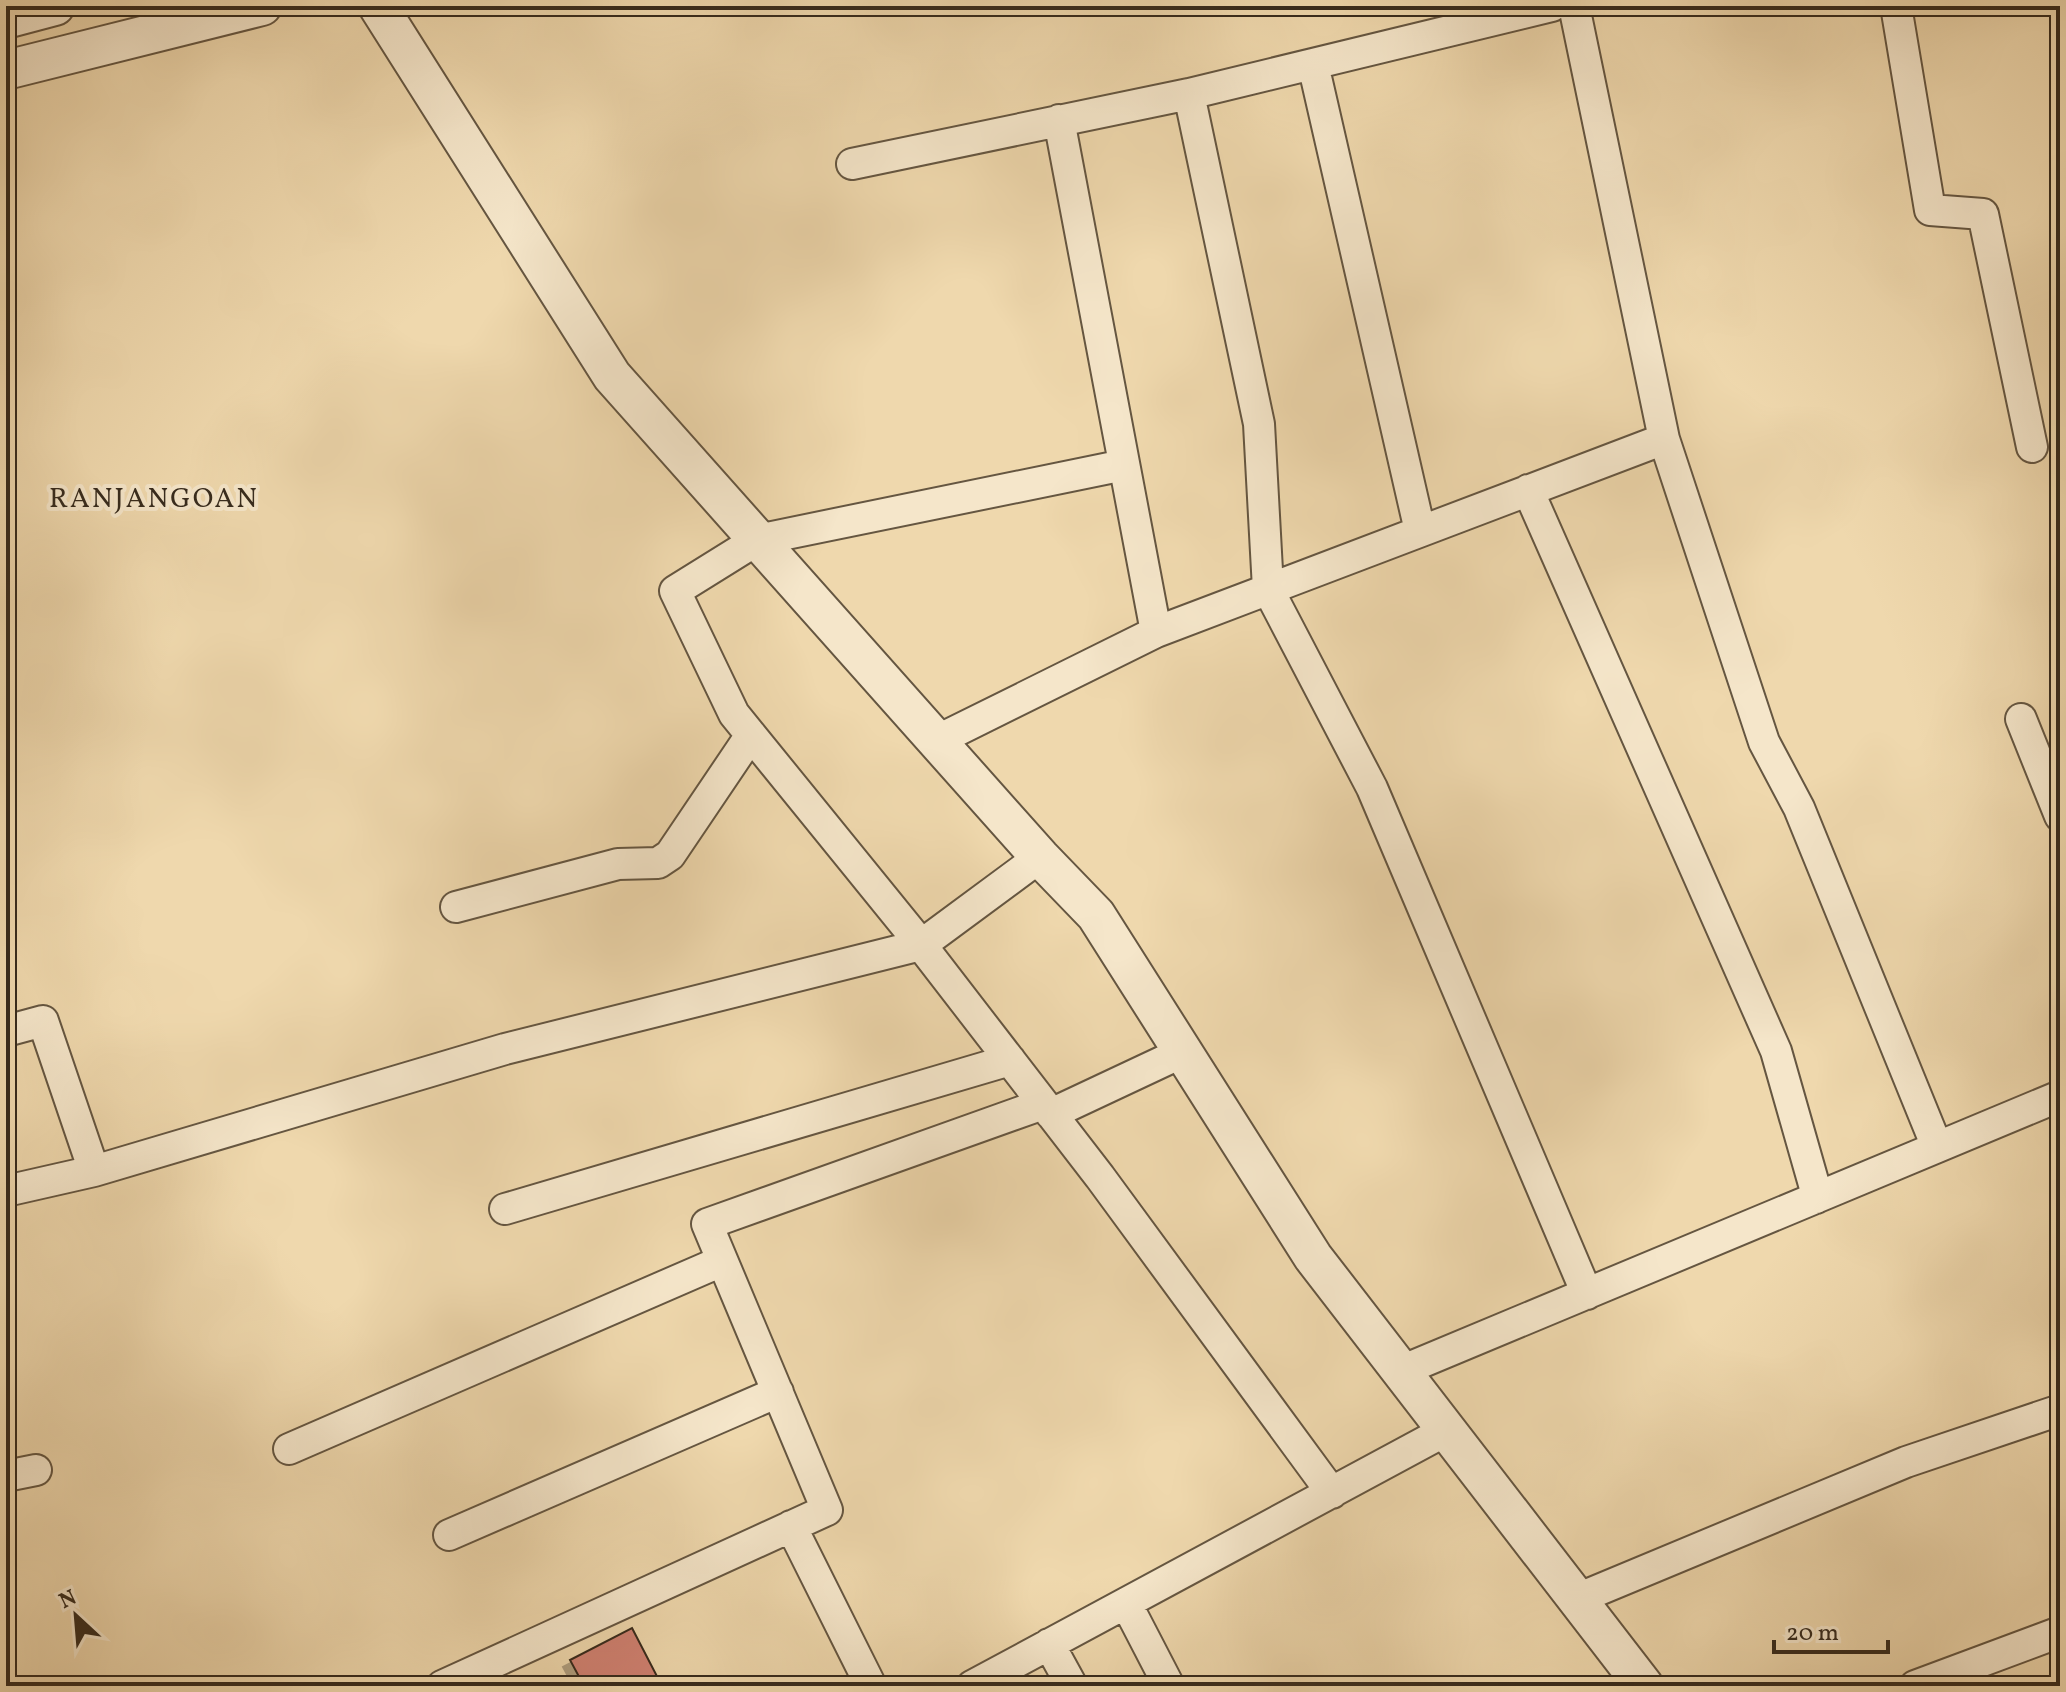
<svg xmlns="http://www.w3.org/2000/svg" width="2066" height="1692" font-family="Vollkorn,serif">
<style>
.building{fill:#d08172;stroke:#372b1d;stroke-width:2;filter:url(#shadow)}
.lines{fill:none;stroke-linecap:round;stroke-linejoin:round}
.minor-casing{stroke:#655641;stroke-width:34}
.tertiary-casing{stroke:#655641;stroke-width:42}
.minor{stroke:#f5e6ca;stroke-width:30}
.tertiary{stroke:#f5e6ca;stroke-width:38}
.labels{text-anchor:middle;dominant-baseline:central;stroke-width:8;stroke-linejoin:round;paint-order:stroke}
.quarter-label{font-size:28px;letter-spacing:2px;fill:#372b1d;stroke:#f5e6ca}
</style>
<defs>
<filter id="shadow"><feDropShadow dx="-7" dy="7" stdDeviation="0" flood-color="#0004"/></filter>
</defs>
<rect width="100%" height="100%" fill="#efd8ad"/>
<filter id="stains"><feTurbulence type="fractalNoise" baseFrequency=".0025" numOctaves="4"/><feColorMatrix values="0 0 0 0 .2 0 0 0 0 .09 0 0 0 0 .02 0 0 0 .5 -.17"/></filter>
<radialGradient id="worn" r=".72"><stop offset=".6" stop-color="#630" stop-opacity="0"/><stop offset="1" stop-color="#630" stop-opacity=".3"/></radialGradient>
<path class="building" d="M632,1628L662,1686H584L570,1660Z"/>
<g class="lines">
<g class="minor-casing">
<path id="minor" d="M1896,6L1930,210L1983,214L2032,447
M1313,64L1420,531
M1189,94L1259,424L1268,589L1372,788L1587,1294
M1059,120L1156,632
M852,164L1189,94L1552,6
M1664,439L1764,742L1799,808L1937,1147
M1124,465L757,540L675,591L734,714L911,932L1100,1177L1332,1493
M1528,490L1776,1051L1817,1195L1816,1198
M2021,719L2060,816
M938,740L1156,632L1664,439L1574,6
M456,907L618,864L658,863L670,855L751,735
M6,1031L43,1021L94,1171L505,1049L921,945L1040,857
M1051,1114L1183,1052
M6,1191L94,1171
M505,1209L1010,1060
M1401,1371L2060,1096
M289,1449L722,1261
M6,1476L36,1470
M791,1526L871,1686
M449,1535L778,1392
M1577,1599L1906,1462L2060,1410
M1126,1603L1169,1686
M1049,1644L1072,1686
M442,1686L827,1510L707,1224L1043,1104
M972,1686L1447,1430
M1915,1686L2060,1632"/>
</g>
<g class="tertiary-casing">
<path id="tertiary" d="M378,6L612,376L1040,857L1096,915L1313,1257L1644,1686
M6,19L55,6
M6,70L262,6"/>
</g>
<use href="#minor" class="minor"/>
<use href="#tertiary" class="tertiary"/>
</g>
<g class="labels">
<g class="quarter-label">
<text x="154" y="499">RANJANGOAN</text>
</g>
</g>
<rect width="2066" height="1692" fill="none" stroke="#efd8ad" stroke-width="32"/>
<rect x="8" y="8" width="2050" height="1676" fill="none" stroke="#372b1d" stroke-width="4"/>
<rect x="16" y="16" width="2034" height="1660" fill="none" stroke="#372b1d" stroke-width="2"/>
<g transform="translate(76 1616) rotate(334)" stroke="#f5e6ca" stroke-width="6" paint-order="stroke">
<path d="M0-6L14 30L0 20L-14 30Z" fill="#372b1d"/>
<text y="-12" font-size="22" font-weight="bold" text-anchor="middle" fill="#372b1d">N</text>
</g>
<path d="M1774 1640v12h114v-12" fill="none" stroke="#372b1d" stroke-width="4"/>
<text x="1786" y="1640" font-size="24" fill="#372b1d" stroke="#f5e6ca" stroke-width="6" paint-order="stroke">20 m</text>
<rect width="100%" height="100%" filter="url(#stains)"/>
<rect width="100%" height="100%" fill="url(#worn)"/>
</svg>
